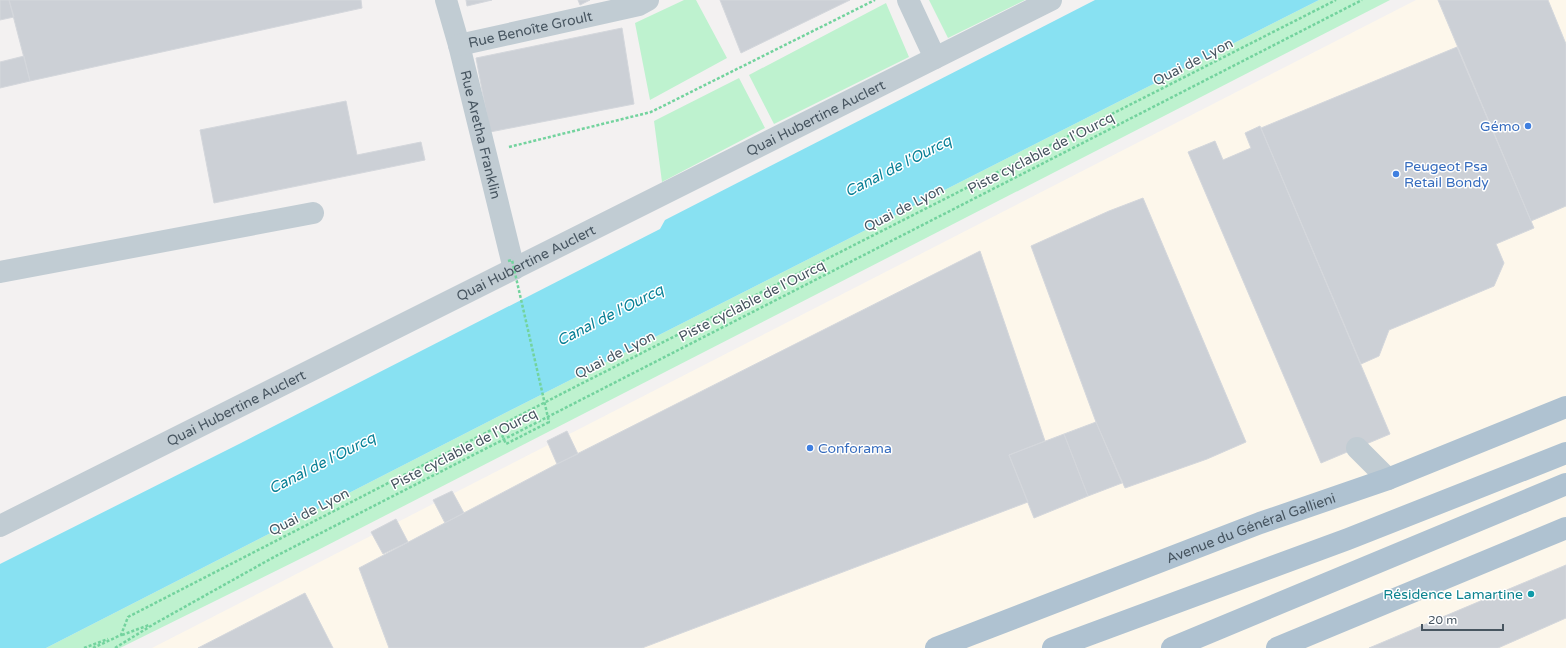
<svg xmlns="http://www.w3.org/2000/svg" width="1566" height="648" font-family="'Varela Round',sans-serif">
<style>
.commercial{fill:#fdf7eb}
.green{fill:#bef2cf}
.water{fill:#88e1f2}
.building{fill:#ccd0d6;stroke:#d4d7dc}
.lines{fill:none;stroke-linecap:round;stroke-linejoin:round}
.path{stroke:#73d39e;stroke-width:2.5;stroke-dasharray:3 2;stroke-linecap:butt}
.minor{stroke:#c1ccd3;stroke-width:22}
.major{stroke:#afc2d1;stroke-width:22}
.path-bridge{stroke:#73d39e;stroke-width:2.5;stroke-dasharray:3 2;stroke-linecap:butt}
.shop-dot{fill:#3f7fe0;stroke:#fff;stroke-width:1.5}
.culture-dot{fill:#0f9aa8;stroke:#fff;stroke-width:1.5}
.labels{text-anchor:middle;dominant-baseline:central;stroke-width:3;stroke-linejoin:round;paint-order:stroke}
.street-label{font-size:14px;fill:#475560;stroke:#fff}
.shop-label{font-size:14px;fill:#366cbe;stroke:#fff;text-anchor:start}
.culture-label{font-size:14px;fill:#0d838f;stroke:#fff;text-anchor:end}
.water-label{font-size:15px;font-style:italic;fill:#077f95;stroke:#fff}
</style>
<rect width="100%" height="100%" fill="#f3f1f1"/>
<path class="commercial" d="M1416,0H1566V648H152Z"/>
<path class="green" d="M684,0H696L727,58L650,100L635,23Z
M929,0H1025L948,38Z
M1319,0H1390L316,551L120,648H46L517,407Z
M886,3L909,57L774,124L749,75Z
M739,78L765,128L662,182L654,121Z"/>
<path class="water" d="M1095,0H1319L517,407L46,648H0V564L241,443L660,229L665,220Z"/>
<path class="building" d="M0,0H9L14,17L0,20Z
M9,0H361L362,8L30,81Z
M466,0H492L467,6Z
M578,0H590L580,5Z
M720,0H850L741,53Z
M1438,0H1548L1566,44V206L1531,221Z
M622,28L634,104L490,132L476,58Z
M1457,47L1534,228L1496,244L1504,263L1494,286L1389,330L1379,356L1361,364L1261,128Z
M24,56L30,81L0,88V62Z
M346,101L357,155L421,142L425,160L214,203L200,130Z
M1260,126L1390,434L1321,463L1188,152L1215,141L1223,160L1251,148L1245,133Z
M1143,198L1246,442L1207,459L1125,488L1096,422L1031,246L1109,211Z
M980,251L1045,441L1009,455L1028,502L642,648H389L359,568L557,464Z
M1096,422L1122,483L1088,496L1064,434Z
M567,431L578,454L557,464L547,441Z
M1064,434L1088,496L1034,518L1009,455Z
M452,491L464,513L445,523L433,500Z
M396,519L408,542L383,554L371,532Z
M1566,565V618L1498,648H1369Z
M305,593L333,648H198Z"/>
<g class="lines">
<path class="path" d="M509,147L651,112L875,0
M498,426L506,444L549,422
M122,635L149,625
M84,648L108,639
M93,648L121,635L128,617L567,391L1336,0
M115,648L154,624L274,557L1362,0"/>
<g class="minor">
<path id="s1" d="M446,0L459,45L514,269"/>
<path d="M908,0L935,58"/>
<path id="s2" d="M459,45L639,5L648,0"/>
<path d="M0,272L313,213"/>
<path d="M1357,448L1388,479"/>
<path id="s3" d="M0,526L1051,0"/>
</g>
<g class="major">
<path id="s4" d="M936,648L1260,523L1388,479L1566,407"/>
<path d="M1053,648L1348,539L1566,453"/>
<path d="M1172,648L1566,484"/>
<path d="M1277,648L1566,528"/>
</g>
<path class="path-bridge" d="M508,261L512,260L549,422H550"/>
</g>
<g class="shop-dot">
<circle cx="1528" cy="126" r="4"/>
<circle cx="1396" cy="174" r="4"/>
<circle cx="810" cy="448" r="4"/>
</g>
<circle class="culture-dot" cx="1531" cy="594" r="4"/>
<g class="labels">
<g class="street-label">
<text stroke="none"><textPath href="#s2" startOffset="73">Rue Benoîte Groult</textPath></text>
<text transform="translate(1193 62) rotate(-27)">Quai de Lyon</text>
<text stroke="none"><textPath href="#s3" startOffset="912">Quai Hubertine Auclert</textPath></text>
<text stroke="none"><textPath href="#s1" startOffset="139">Rue Aretha Franklin</textPath></text>
<text transform="translate(1041 153) rotate(-27)">Piste cyclable de l'Ourcq</text>
<text transform="translate(904 208) rotate(-27)">Quai de Lyon</text>
<text stroke="none"><textPath href="#s3" startOffset="588">Quai Hubertine Auclert</textPath></text>
<text transform="translate(752 301) rotate(-27)">Piste cyclable de l'Ourcq</text>
<text transform="translate(615 355) rotate(-27)">Quai de Lyon</text>
<text stroke="none"><textPath href="#s3" startOffset="264">Quai Hubertine Auclert</textPath></text>
<text transform="translate(464 449) rotate(-27)">Piste cyclable de l'Ourcq</text>
<text transform="translate(309 512) rotate(-27)">Quai de Lyon</text>
<text stroke="none"><textPath href="#s4" startOffset="337">Avenue du Général Gallieni</textPath></text>
</g>
<g class="shop-label">
<text x="1520" y="126" text-anchor="end">Gémo</text>
<text x="1404" y="166">Peugeot Psa<tspan x="1404" dy="16">Retail Bondy</tspan></text>
<text x="818" y="448">Conforama</text>
</g>
<g class="culture-label">
<text x="1523" y="594">Résidence Lamartine</text>
</g>
<g class="water-label">
<text transform="translate(898 166) rotate(-27)">Canal de l'Ourcq</text>
<text transform="translate(610 315) rotate(-27)">Canal de l'Ourcq</text>
<text transform="translate(322 463) rotate(-27)">Canal de l'Ourcq</text>
</g>
</g>
<path d="M1422 624v6h81v-6" fill="none" stroke="#475560" stroke-width="2"/>
<text x="1428" y="624" font-size="12" fill="#475560" stroke="#ffffff" stroke-width="3" paint-order="stroke">20 m</text>
</svg>
